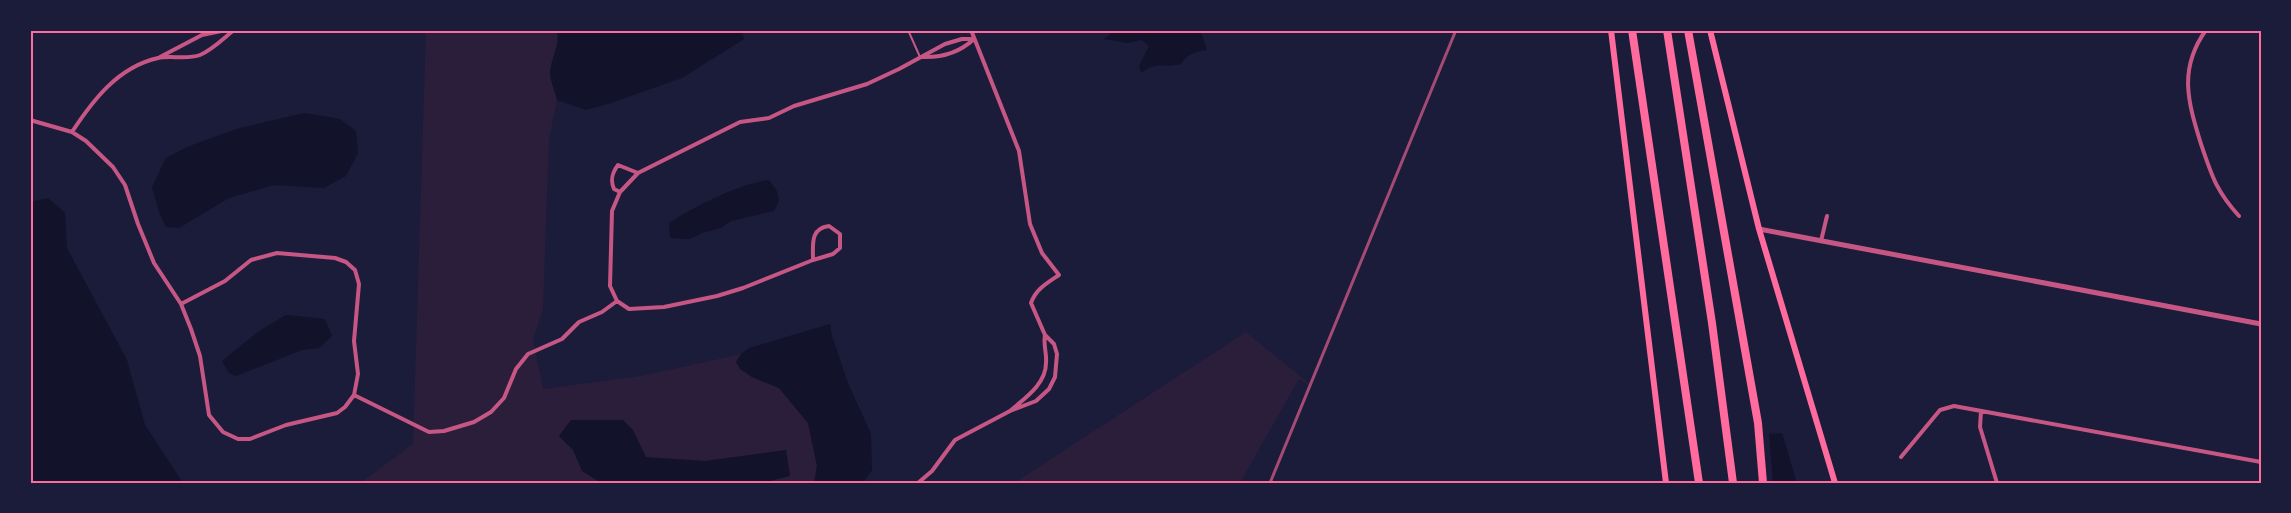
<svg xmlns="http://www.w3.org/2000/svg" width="2291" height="513" font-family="'Titillium Web',sans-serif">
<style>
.green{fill:#2a1e3b}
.water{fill:#12122b}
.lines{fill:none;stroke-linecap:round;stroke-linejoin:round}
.service{stroke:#c65784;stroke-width:2}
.minor{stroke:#c65784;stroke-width:4}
.tertiary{stroke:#c65784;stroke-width:5}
.secondary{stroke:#ff6b9d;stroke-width:6}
.motorway{stroke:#ff6b9d;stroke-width:8}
.rail{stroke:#a44b75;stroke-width:3}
.neatline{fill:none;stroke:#ff6b9d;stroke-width:2}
</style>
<rect width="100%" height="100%" fill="#1b1b3a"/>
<path class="green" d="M426,30H557L559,41L552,60L550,75L557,100L549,139L543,310L533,339L543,389L641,376L741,354L736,362L752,377L779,388L808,423L817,466L814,483H360L413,444Z
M1246,332L1316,389L1299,379L1240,483H1014Z"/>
<path class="water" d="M557,30H741L744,39L682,78L608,104L586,110L557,100C555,91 550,81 550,72C552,57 560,45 557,30Z
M1115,30H1200L1207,50C1195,52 1188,53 1181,64C1161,69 1159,60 1141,73L1139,66L1149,46L1142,40L1128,43L1104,39Z
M304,113L340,119L356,131L358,153L346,176L324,188L274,185L229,198L179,228L166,227L159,212L152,187L166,158L187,147L236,129Z
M769,180L777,191L779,201L774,211L731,221L721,228L702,233L690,239L670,238L669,223C693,207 741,183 769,180Z
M48,198L65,213L67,248L127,360L145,425L183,483H30V202Z
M286,315L325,319L332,336L319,348L302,350L236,376L229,373L222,361L259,331Z
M830,324L832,336L848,383L871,434L872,470L863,483H814L817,466L808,423L779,388L752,377L740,369L736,362L741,354L749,348Z
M571,420H623L633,430L646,457L705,461L786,450L790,476L763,483H601L582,471L573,450L559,436Z
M1782,433L1797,483H1773L1769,434Z"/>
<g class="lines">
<path class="service" d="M908,30L920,57"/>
<path class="minor" d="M971,30L1019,151L1030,224L1042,253L1059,275C1047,283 1036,289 1031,303L1045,335
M2206,30C2178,69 2188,102 2201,144C2212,176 2216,191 2239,216
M160,57L202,35L226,30
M921,57C941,58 959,53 974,39
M30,120L72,132L86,141L113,167L125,185L138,224L154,263L181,304L191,329L200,356L209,415L223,432L238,439H250L286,425L337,413L345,407L354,395L358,374L354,341L359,284L355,270L346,262L335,258L277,253L251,260L225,281L181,304
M72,132C93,100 118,67 158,58C171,55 187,60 200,55C212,50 224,38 234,30
M620,192L614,189C610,180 612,173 618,165L638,173
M829,226L840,234V248L833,254L813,260C813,245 810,228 829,226Z
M1821,241L1827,216
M813,260L743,288L717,296L664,307L629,309L617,301L610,286L612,211L620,192L638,173L740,122L769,118L794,106L867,84L899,69L945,44L962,39H974
M354,395L429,432L444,431L474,422L491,412L504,398L516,369L528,354L562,339L579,322L602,312L617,301
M1981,411L1980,427L1997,483
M1901,457L1940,410L1954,406L2261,462
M918,483L932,471L955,440L1010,411L1036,401L1049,389L1055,377L1057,354L1054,344L1045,335C1043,345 1047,353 1046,363C1046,384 1025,398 1010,411"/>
<path class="tertiary" d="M1759,229L2261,324"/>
<path class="secondary" d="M1611,30L1666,483
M1710,30L1759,229L1835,483"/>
<path class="motorway" d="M1632,30L1699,483
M1667,30L1712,323L1733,483
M1688,30L1758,423L1763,483"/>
<path class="rail" d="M1270,483L1456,30"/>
</g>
<rect width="2291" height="513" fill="none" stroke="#1b1b3a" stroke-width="63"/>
<rect x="32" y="32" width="2228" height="450" class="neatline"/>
</svg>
